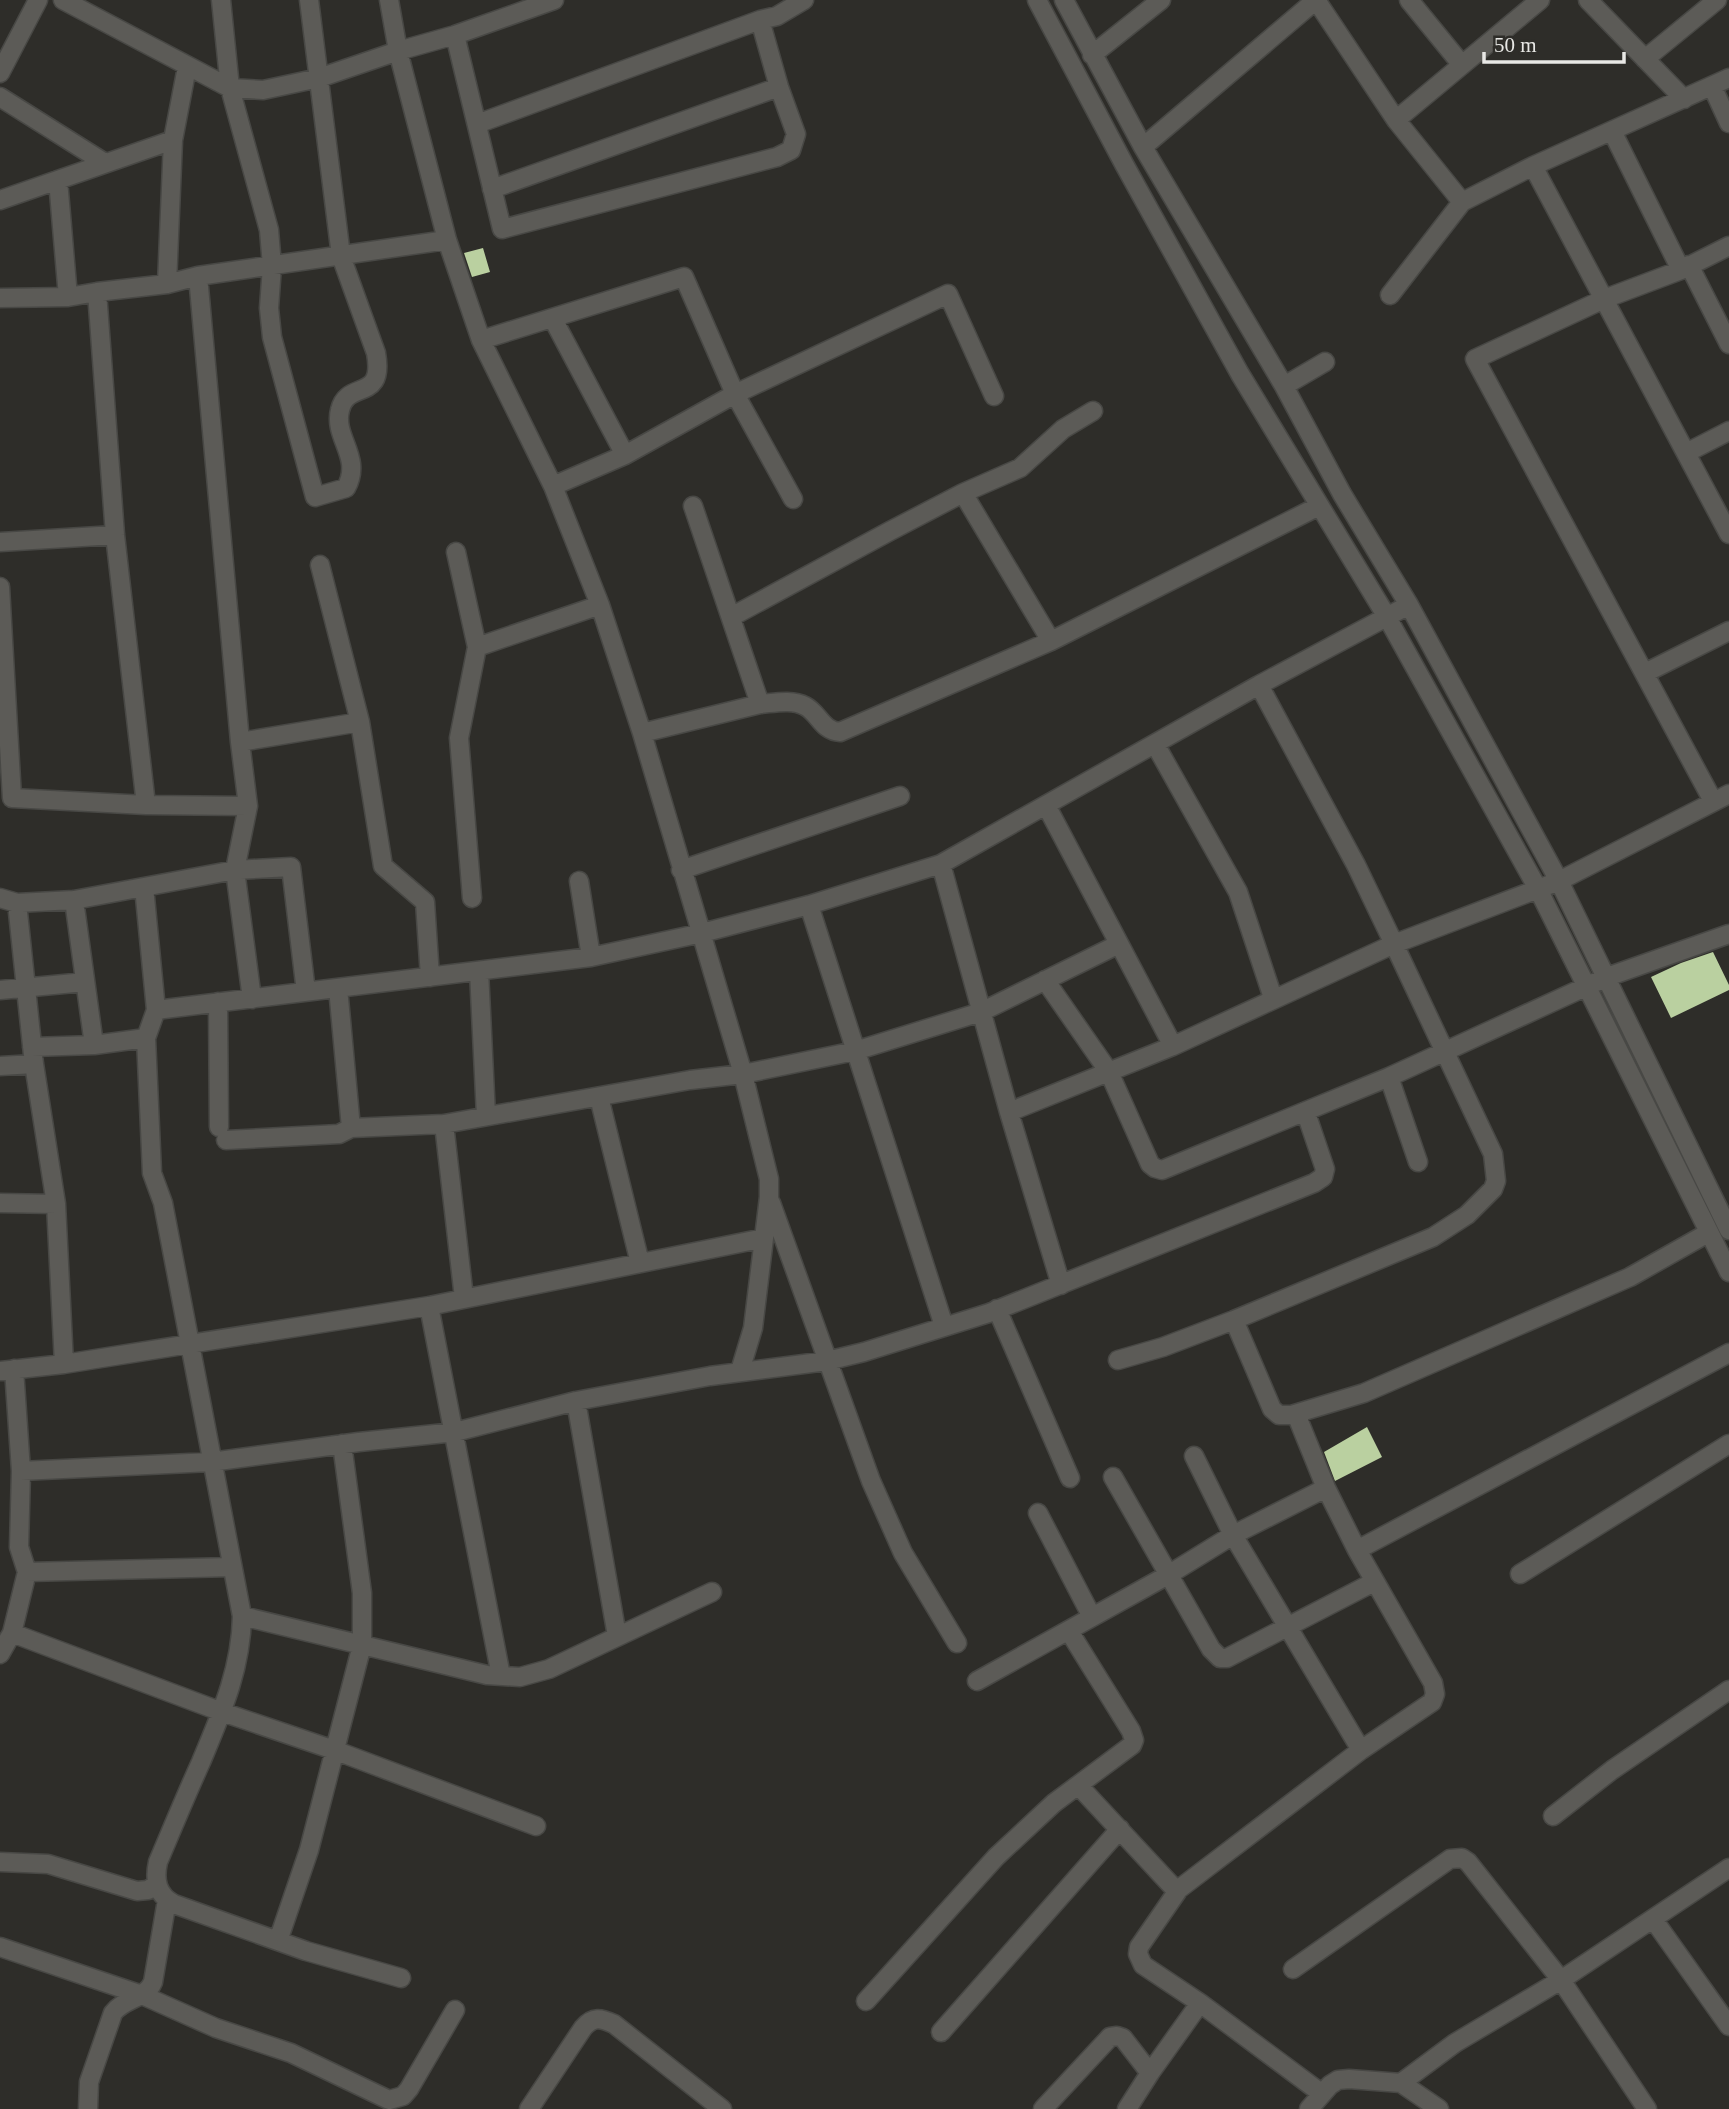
<svg xmlns="http://www.w3.org/2000/svg" width="1729" height="2109" font-family="Georgia,serif">
<style>
.building{fill:#bad0a0}
.lines{fill:none;stroke-linecap:round;stroke-linejoin:round}
.minor-casing{stroke:#484845;stroke-width:21}
.minor{stroke:#5c5b57;stroke-width:18}
</style>
<rect width="100%" height="100%" fill="#2e2d29"/>
<path class="building" d="M483,248L490,272L472,277L464,253Z
M1713,952L1729,985V990L1671,1018L1651,977L1681,963Z
M1367,1427L1382,1457L1335,1481L1324,1452Z"/>
<g class="lines">
<g class="minor-casing">
<path id="minor" d="M63,0L230,88L263,90L319,78L398,51L455,35L502,229L777,157L791,150L796,134L779,87L760,20L777,16L804,0
M221,0L230,88L269,230L272,266L269,308L272,337L315,497L346,488C363,457 333,438 340,410C347,379 385,403 376,353L341,256L309,0
M389,0L398,51L447,240L481,340L553,486L600,605L642,733L743,1074L769,1179V1197L753,1328L740,1371
M1037,0L1124,164L1240,374L1387,617L1538,889L1729,1272
M1064,0L1143,147L1284,386L1342,494L1409,605L1559,881L1729,1230
M1316,0L1396,120L1462,202
M1409,0L1462,65
M1588,0L1684,99
M455,35L554,0
M1092,55L1161,0
M1645,59L1717,0
M0,73L38,0
M1712,86L1729,123
M0,97L105,163
M1396,120L1540,0
M477,124L760,20
M1612,131L1681,270
M1143,147L1316,0
M1533,166L1729,534
M58,180L68,297
M492,189L779,87
M0,200L173,140
M1689,265L1729,344
M167,284L173,140L187,67
M97,292L167,284L198,276L447,240
M1390,295L1462,202L1533,166L1729,78
M0,298L68,297L97,292L115,535L146,805
M553,319L625,455
M481,340L684,277L735,394L948,294L994,396
M1284,386L1325,362
M1686,453L1729,431
M553,486L625,455L735,394L793,499
M963,493L1051,641
M0,542L115,535
M456,552L477,647L600,605
M0,587L12,798L146,805L248,806L240,742L198,276
M731,617L890,531L963,493L1020,468L1063,429L1093,411
M1645,673L1729,631
M1259,685L1356,865L1394,944L1559,881L1729,794
M760,704C774,703 792,699 805,706C819,713 822,731 840,732L1051,641L1319,506
M360,722L383,866L425,902L430,977
M642,733L760,704L693,506
M240,742L360,722L320,565
M1155,744L1238,892L1273,998
M1713,801L1475,359L1604,299L1681,270L1729,246
M1046,805L1173,1046L1394,944L1493,1154L1496,1181L1493,1189L1467,1215L1433,1237L1234,1320L1163,1347L1118,1360
M248,806L235,870L252,999
M941,864L1009,1112L1061,1285
M681,870L900,796
M579,881L591,957
M144,887L156,1010
M0,898L17,903L34,1064L56,1204L64,1364
M472,898L459,738L477,647
M74,900L94,1045
M17,903L74,900L235,870L291,867L306,992
M809,905L944,1326
M479,971L486,1116
M1045,980L1109,1072L1150,1164L1155,1168L1162,1170L1389,1077L1607,977L1729,934
M338,988L351,1128
M0,990L85,982
M218,1002L219,1127
M146,1038L152,1173L163,1203L242,1616C241,1670 221,1714 201,1762C186,1795 172,1829 158,1862C154,1880 157,1895 174,1904L306,1951L401,1978
M32,1047L94,1045L146,1038L156,1010L591,957L702,933L809,905L941,864L1259,685L1409,605
M0,1066L34,1064
M1389,1077L1418,1162
M599,1097L640,1263
M1009,1112L1173,1046
M444,1124L464,1298
M226,1140L339,1134L351,1128L444,1124L690,1080L743,1074L855,1051L981,1012L1119,944
M0,1203L56,1204
M771,1203L871,1481L903,1553L957,1643
M429,1306L764,1238
M997,1309L1070,1478
M1234,1320L1272,1409L1279,1415H1291L1364,1393L1630,1277L1708,1233
M14,1369L21,1471L19,1547L27,1572
M0,1371L64,1364L429,1306L501,1676
M576,1401L617,1636
M1194,1456L1233,1535L1361,1750
M21,1471L211,1462L359,1442L455,1432L576,1401L710,1376L827,1361L864,1352L989,1313L1314,1183L1323,1177L1325,1169L1306,1113
M1113,1477L1211,1649L1220,1658H1227L1374,1582
M1038,1513L1092,1617
M1357,1550L1729,1353
M1520,1574L1729,1444
M242,1616L487,1675L520,1677L549,1669L712,1592
M12,1633L222,1712L334,1750L536,1826
M0,1654L12,1633L27,1572L232,1567
M977,1681L1168,1575L1233,1535L1326,1488
M1078,1785L1172,1886L1179,1889L1361,1750L1432,1702L1435,1694L1433,1683L1357,1550L1326,1488L1296,1414
M1553,1816L1612,1770L1729,1690
M0,1862L48,1864L137,1891L148,1890L157,1884
M1179,1889L1139,1947L1138,1954L1143,1965L1200,2003L1321,2093
M1653,1919L1729,2026
M278,1941L309,1850L362,1645V1593L342,1444
M0,1947L142,1995L216,2028L291,2053L389,2100L403,2096L409,2089L455,2010
M1293,1969L1450,1859L1462,1858L1468,1862L1561,1980L1647,2109
M866,2001L996,1857L1054,1803L1132,1745L1134,1740L1131,1731L1069,1631
M941,2032L1120,1829
M1401,2083L1455,2043L1561,1980L1729,1868
M88,2109L89,2082L113,2013C124,1998 146,1999 153,1982L167,1900
M529,2109L583,2028C593,2016 601,2018 614,2024L722,2109
M1043,2109L1110,2037L1117,2036L1123,2038L1150,2073
M1127,2109L1150,2073L1200,2003
M1309,2109L1330,2085L1338,2080L1349,2079L1401,2083L1439,2109"/>
</g>
<use href="#minor" class="minor"/>
</g>
<path d="M1484 52v10h140v-10" fill="none" stroke="#e8e8e5" stroke-width="3.5"/>
<text x="1494" y="52" font-size="21" fill="#e8e8e5" stroke="#2e2d29" stroke-width="5" paint-order="stroke">50 m</text>
</svg>
